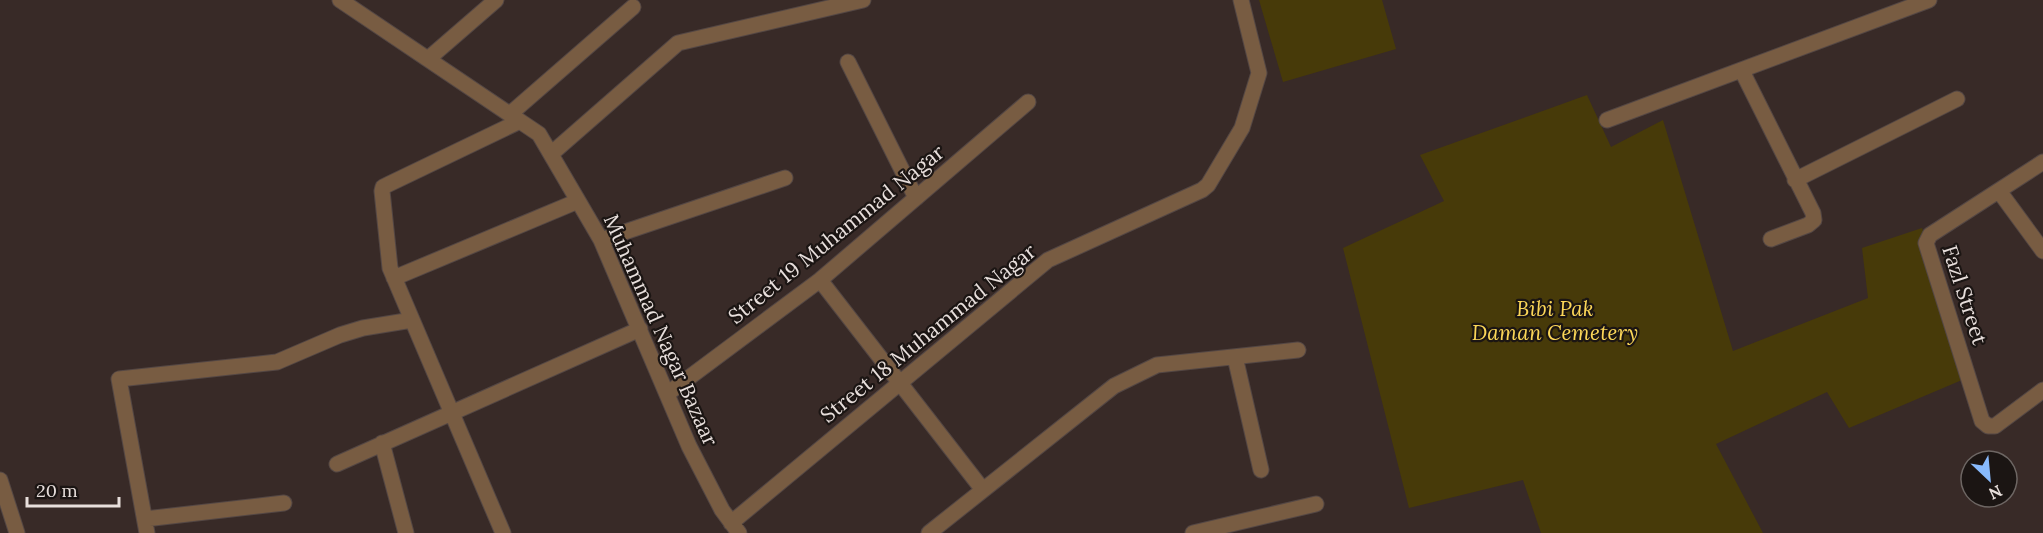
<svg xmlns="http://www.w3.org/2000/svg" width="2043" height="533" font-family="Lora,serif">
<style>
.green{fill:#473a09}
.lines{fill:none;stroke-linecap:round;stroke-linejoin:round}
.minor-casing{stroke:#544744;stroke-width:17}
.minor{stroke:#785c42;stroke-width:15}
.labels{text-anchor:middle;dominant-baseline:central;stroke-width:4.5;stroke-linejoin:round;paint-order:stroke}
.street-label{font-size:21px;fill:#e8dfdc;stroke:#1b1513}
.park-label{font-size:21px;font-style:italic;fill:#fbd658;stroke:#1b1513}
</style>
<rect width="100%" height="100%" fill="#382a27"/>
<path class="green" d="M1259,0H1382L1396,49L1283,82Z
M1587,95L1611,147L1663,120L1733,351L1868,298L1862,248L1922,228L1969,377L1849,428L1827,392L1716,444L1763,533H1541L1523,480L1409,508L1343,248L1444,201L1420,155Z"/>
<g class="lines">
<g class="minor-casing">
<path id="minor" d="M340,0L539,134L601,240L689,446L722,510L739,533
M428,59L496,0
M848,62L916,198
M1742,71L1813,213L1814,220L1808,225L1771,239
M510,114L633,7
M1607,120L1929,0
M551,154L678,43L863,0
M2043,162L1930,235L1926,243L1982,421L1988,426H1995L2043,390
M1795,180L1957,99
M1999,191L2043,251
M601,240L785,178
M394,278L578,201
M820,280L983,490
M1235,357L1261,470
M667,394L820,280L1028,102
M382,443L406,533
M337,464L640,329
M0,480L17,533
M145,519L284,503
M731,523L1048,260L1202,190L1208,185L1242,128L1259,73L1241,0
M147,533L119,379L277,362L340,335L363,328L412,320
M503,533L390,268L382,191L383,187L389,184L520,121
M929,533L1114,386L1157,365L1298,350
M1193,533L1316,504"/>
</g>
<use href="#minor" class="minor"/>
</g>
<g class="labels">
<g class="street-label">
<text transform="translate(836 234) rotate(-39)">Street 19 Muhammad Nagar</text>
<text transform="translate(1965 295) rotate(72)">Fazl Street</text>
<text transform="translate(661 330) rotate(66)">Muhammad Nagar Bazaar</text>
<text transform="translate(928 333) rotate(-39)">Street 18 Muhammad Nagar</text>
</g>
<g class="park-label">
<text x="1555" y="308">Bibi Pak<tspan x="1555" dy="24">Daman Cemetery</tspan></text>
</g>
</g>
<g transform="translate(1989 479) rotate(154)"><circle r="28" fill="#1b1513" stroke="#6d6663" stroke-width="1.5"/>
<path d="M0-4.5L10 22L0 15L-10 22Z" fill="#88bafc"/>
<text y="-9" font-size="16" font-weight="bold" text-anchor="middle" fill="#e8dfdc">N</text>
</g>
<path d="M27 497v9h92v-9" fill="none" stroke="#e8dfdc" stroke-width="3"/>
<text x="36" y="497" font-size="18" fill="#e8dfdc" stroke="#1b1513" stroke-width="4.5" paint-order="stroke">20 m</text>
</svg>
